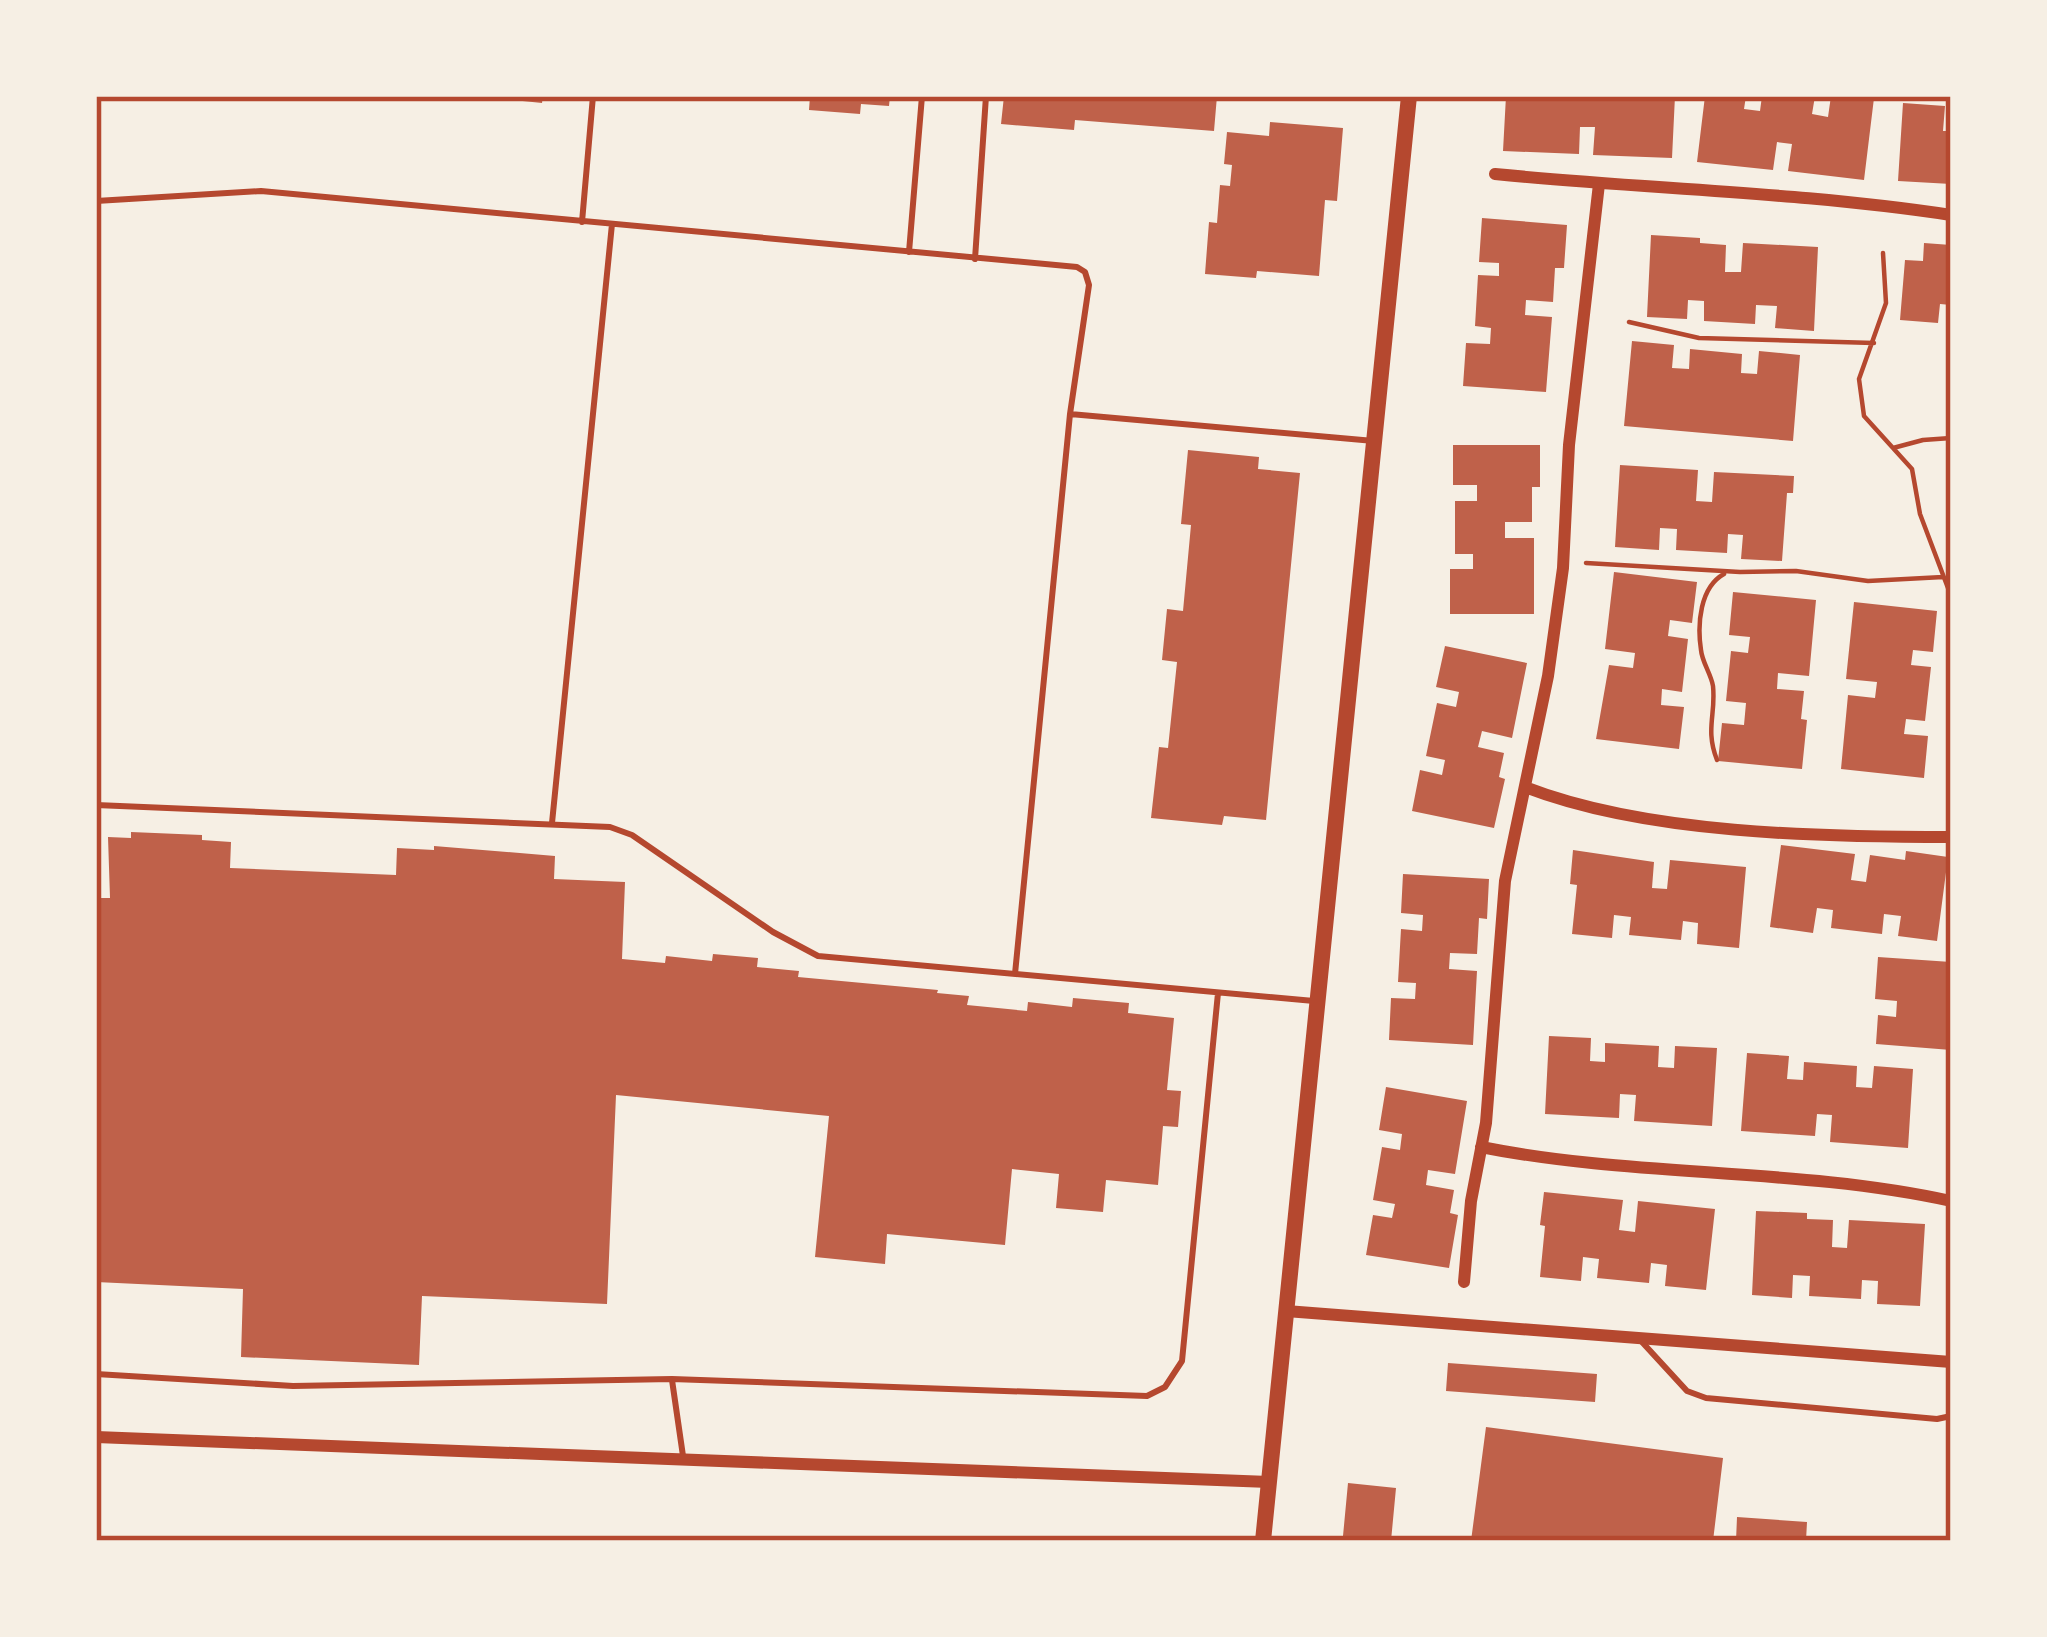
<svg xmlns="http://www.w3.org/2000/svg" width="2047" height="1637" font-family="'PT Sans Narrow',sans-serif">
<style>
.building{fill:#bf614a}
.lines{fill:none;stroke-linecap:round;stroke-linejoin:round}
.path{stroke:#b5482f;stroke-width:4.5}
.service{stroke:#b5482f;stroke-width:6}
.minor{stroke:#b5482f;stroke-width:12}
.tertiary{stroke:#b5482f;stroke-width:16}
.neatline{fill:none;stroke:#b5482f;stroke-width:4.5}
</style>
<rect width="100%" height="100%" fill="#f6efe4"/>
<path class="building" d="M502,96H543L542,103L502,99Z
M810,96H890L889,106L861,104L860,114L809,110Z
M1004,96H1217L1214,131L1075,120L1074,130L1001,124Z
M1506,96H1617V99L1634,100V96H1675L1672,158L1593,155L1595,127H1580L1579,154L1503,151Z
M1705,96H1746L1744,109L1760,111L1762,96H1815L1812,114L1828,117L1831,96L1874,98L1864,180L1788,171L1792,144L1777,142L1773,170L1697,162Z
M1903,103L1945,106L1943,131H1951V184L1898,181Z
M1270,122L1343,128L1337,201L1325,200L1319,276L1257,271L1256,278L1205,274L1209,222L1217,223L1220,185L1230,186L1232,165L1224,164L1227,132L1269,136Z
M1482,218L1567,225L1564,268H1555L1553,302L1526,300L1525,315L1552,317L1546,392L1463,386L1466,343L1490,344L1491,328L1475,326L1478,275L1499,276V263L1479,262Z
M1651,235L1700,238V243L1726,245L1725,272H1741L1743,243L1818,247L1814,331L1775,328L1777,306L1756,305L1755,324L1704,321V301L1688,300L1687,319L1647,317Z
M1924,243L1951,245V305L1940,304L1938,323L1900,320L1905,260L1923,261Z
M1632,341L1674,345L1672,368L1689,369L1690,349L1742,354L1741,373L1757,374L1759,351L1800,355L1793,441L1624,426Z
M1453,445H1540V487H1532V522H1505V538H1534V614H1450V569H1473V554H1455V501H1477V485H1453Z
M1188,450L1259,457L1258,469L1300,473L1266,820L1224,816L1222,825L1151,818L1159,747L1168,748L1177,662L1162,660L1167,609L1183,611L1191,525L1181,524Z
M1620,465L1698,470L1696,501L1712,502L1714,472L1794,476L1793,493H1787L1782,561L1741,559L1743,535L1728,534L1727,553L1676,550L1677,529L1660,528L1659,550L1615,547Z
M1614,572L1697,582L1692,623L1670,620L1668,636L1688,639L1682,692L1662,689L1661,705L1684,707L1679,749L1596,739L1609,665L1633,668L1635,653L1605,649Z
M1733,592L1816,600L1809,676L1778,673L1777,689L1804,691L1801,719L1807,720L1802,769L1718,761L1722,723L1744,725L1746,703L1726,701L1731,651L1748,653L1750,637L1729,635Z
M1854,602L1937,611L1933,652L1913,650L1911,665L1931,667L1925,721L1906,719L1904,734L1928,736L1924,778L1841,769L1848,695L1875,698L1877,682L1846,679Z
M1445,646L1527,663L1512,738L1482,731L1478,747L1504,753L1499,777L1505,779L1494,828L1412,811L1420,770L1442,775L1445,760L1426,756L1437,703L1456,707L1459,692L1436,687Z
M131,832L202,835V840L231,842L230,868L396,875L397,848L434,850V846L555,856L554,879L625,882L622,959L665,963L666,956L712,961L713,954L758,958L757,967L799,971L798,977L938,990L937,993L969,996L967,1005L1027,1011L1028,1002L1072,1007L1073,998L1129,1003L1128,1013L1174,1018L1167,1090L1181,1091L1178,1127L1163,1126L1158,1185L1106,1180L1103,1212L1056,1208L1059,1174L1012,1169L1005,1245L887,1234L885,1264L815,1257L829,1116L616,1095L607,1304L422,1296L419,1365L241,1357L243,1289L96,1282V898H110L108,837L131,838Z
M1781,845L1855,854L1851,880L1866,882L1870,855L1905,860L1906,851L1948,857L1937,941L1898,936L1901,916L1884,914L1882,934L1831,928L1833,910L1817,908L1813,933L1770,927Z
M1573,850L1654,862L1652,888L1667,889L1670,860L1746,867L1739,948L1697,944L1698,923L1683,921L1681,940L1629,935L1631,917L1614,915L1612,938L1572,934L1577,885L1570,884Z
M1403,874L1489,879L1487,919L1479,918L1477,954L1450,953L1449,969L1477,971L1473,1045L1389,1040L1391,998L1415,999L1416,983L1398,982L1401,929L1422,931L1423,915L1401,913Z
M1878,957L1951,962V1050L1876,1044L1878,1015L1896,1017L1897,1001L1875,999Z
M1549,1036L1591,1038L1590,1061L1605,1062V1043L1659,1046L1658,1067L1674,1068L1675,1046L1717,1048L1712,1126L1634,1121L1636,1095L1620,1094L1619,1118L1545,1114Z
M1747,1053L1789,1056L1787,1079L1803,1080L1804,1062L1857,1066L1856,1087L1872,1088L1874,1066L1913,1069L1908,1148L1830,1142L1832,1115L1817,1114L1815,1136L1741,1131Z
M1386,1087L1467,1101L1455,1174L1428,1170L1426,1185L1454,1190L1450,1213L1458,1215L1449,1268L1366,1255L1373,1215L1392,1218L1395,1204L1373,1200L1382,1147L1400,1150L1402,1134L1379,1130Z
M1544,1192L1623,1200L1619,1230L1635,1232L1638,1201L1715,1209L1706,1290L1665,1286L1667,1265L1651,1263L1649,1283L1597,1278L1599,1259L1583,1257L1581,1281L1540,1277L1545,1226L1540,1225Z
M1756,1211L1807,1213V1219L1833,1220L1832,1247L1847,1248L1849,1220L1925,1224L1920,1306L1877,1304L1878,1281L1862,1280L1861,1299L1809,1296L1810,1276L1793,1275L1792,1298L1752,1295Z
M1448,1363L1597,1374L1595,1402L1446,1391Z
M1486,1427L1723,1458L1713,1541H1471Z
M1348,1483L1396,1488L1391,1541L1343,1536Z
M1737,1517L1807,1522L1806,1541H1736Z"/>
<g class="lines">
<path class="path" d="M1883,253L1886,303L1859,379L1864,416L1912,469L1920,514L1951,596
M1629,322L1699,338L1874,343
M1893,448L1923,440L1951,438
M1586,563L1740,572L1796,571L1868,581L1943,577
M1717,760C1705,729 1716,715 1713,686C1711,674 1702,662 1701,650C1697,624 1700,587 1724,574"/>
<path class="service" d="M96,201L261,191L1077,267L1085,272L1089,285L1070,414L1374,441
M582,222L593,96
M909,252L922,96
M975,259L986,96
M96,805L610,827L632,835L773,932L818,956L1314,1001
M552,823L612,224
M1015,974L1070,414
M1642,1342L1687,1391L1706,1398L1937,1419L1951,1416
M96,1374L293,1386L672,1379L1147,1396L1165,1387L1182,1361L1218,993
M672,1380L683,1456"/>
<path class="minor" d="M1495,174C1647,189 1800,192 1951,215
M1525,787C1646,834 1820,837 1951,837
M1481,1147C1636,1178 1796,1167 1951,1201
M1464,1282L1471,1201L1486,1123L1505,881L1548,676L1563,568L1569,445L1599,184
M1286,1311L1951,1362
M96,1437L1269,1482"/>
<path class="tertiary" d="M1263,1541L1409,96"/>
</g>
<rect width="2047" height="1637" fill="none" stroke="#f6efe4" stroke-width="198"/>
<rect x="99" y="99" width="1849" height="1439" class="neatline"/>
</svg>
